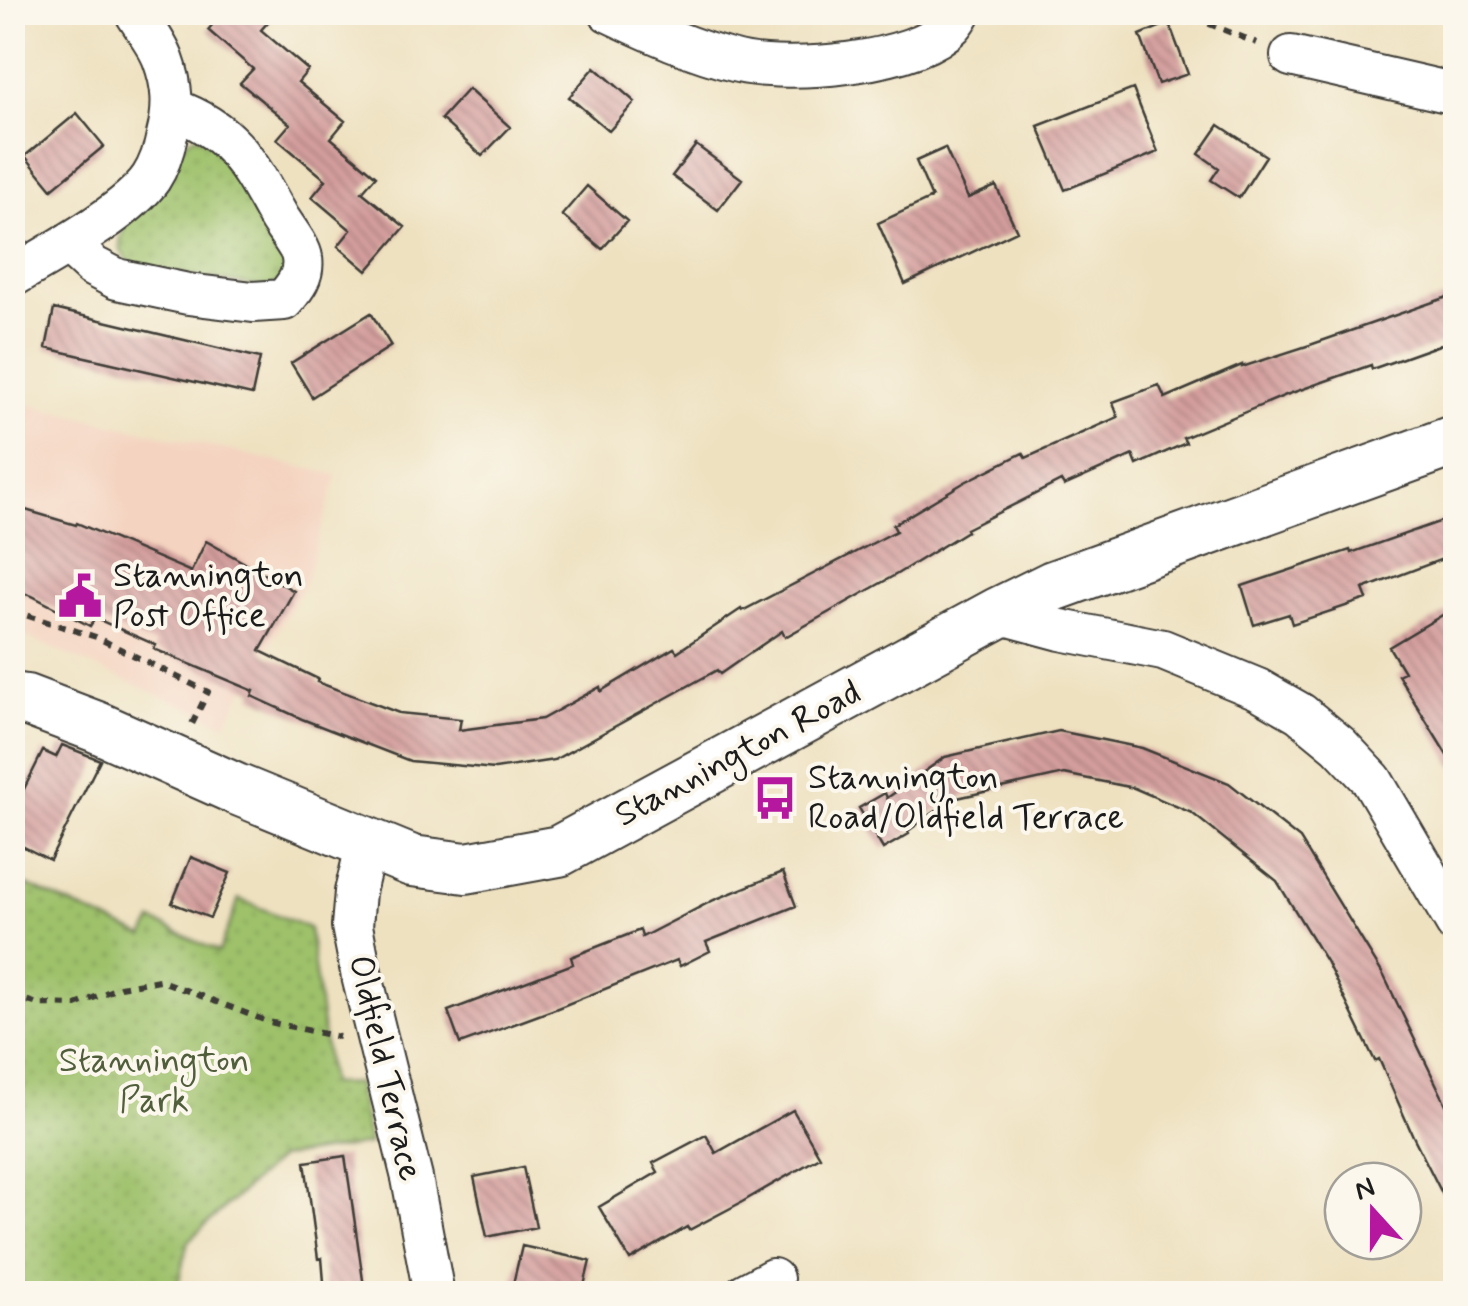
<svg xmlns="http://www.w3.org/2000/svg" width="1468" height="1306" font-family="Mynerve,sans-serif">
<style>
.built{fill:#f4d3c0}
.grass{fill:url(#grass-dots);stroke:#5d6e44;stroke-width:2.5}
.building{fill:url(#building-back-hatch)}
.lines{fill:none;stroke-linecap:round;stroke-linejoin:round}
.minor-casing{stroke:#3c3a35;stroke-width:44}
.major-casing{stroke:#3c3a35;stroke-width:54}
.path{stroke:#3c3a35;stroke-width:6;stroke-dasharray:8 8;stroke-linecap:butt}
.minor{stroke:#fff;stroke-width:40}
.major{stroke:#fff;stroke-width:50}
.labels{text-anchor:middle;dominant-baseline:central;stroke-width:8;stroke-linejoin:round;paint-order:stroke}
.poi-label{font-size:35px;fill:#1c1c1c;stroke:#fbf7ec;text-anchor:start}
.street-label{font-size:35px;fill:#1c1c1c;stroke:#fbf7ec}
.park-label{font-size:35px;fill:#505e3c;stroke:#fbf7ec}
</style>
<defs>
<pattern id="grass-dots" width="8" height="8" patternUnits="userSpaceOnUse" patternTransform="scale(2.5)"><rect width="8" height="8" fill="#9ec16b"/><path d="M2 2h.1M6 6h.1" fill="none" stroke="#88a55c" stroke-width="1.8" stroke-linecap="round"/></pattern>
<pattern id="building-back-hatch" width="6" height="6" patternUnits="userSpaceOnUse" patternTransform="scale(2.5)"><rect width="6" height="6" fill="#d49e9d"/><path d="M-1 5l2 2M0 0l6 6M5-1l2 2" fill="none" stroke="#ab807f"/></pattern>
</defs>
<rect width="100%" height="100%" fill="#fbf7ec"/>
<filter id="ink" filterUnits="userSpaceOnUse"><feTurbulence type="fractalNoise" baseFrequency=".01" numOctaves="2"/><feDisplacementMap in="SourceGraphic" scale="20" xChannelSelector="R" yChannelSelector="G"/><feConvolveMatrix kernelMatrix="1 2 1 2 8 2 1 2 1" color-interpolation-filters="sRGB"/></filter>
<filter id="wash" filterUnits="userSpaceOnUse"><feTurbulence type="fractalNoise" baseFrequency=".0048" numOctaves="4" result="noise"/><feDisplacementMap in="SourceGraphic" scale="40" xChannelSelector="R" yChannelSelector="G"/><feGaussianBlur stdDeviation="2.25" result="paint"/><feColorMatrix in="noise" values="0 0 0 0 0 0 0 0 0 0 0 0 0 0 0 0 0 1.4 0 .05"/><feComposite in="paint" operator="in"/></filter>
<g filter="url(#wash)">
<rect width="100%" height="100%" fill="#eee1c0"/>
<path class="built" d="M13,401L337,475L305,583L225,724L13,631Z"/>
<path class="grass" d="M195,136L211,140L288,265L285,280L267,288L138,267C129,261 120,256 120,244C120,222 168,164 182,144Z
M13,879L144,937L153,921L219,952L239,899L309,928L330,1084L357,1083L369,1144L279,1158L188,1241L179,1281L166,1293H13Z"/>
<g id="blocks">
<path class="building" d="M223,12H277L261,30L308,70L298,82L345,121L331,138L376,176L362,192L405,227L367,271L338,246L351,230L312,197L326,180L277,139L290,124L240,83L253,69L208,30Z
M1169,23L1188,74L1158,84L1140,35Z
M595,67L635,102L609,131L569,97Z
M468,89L510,127L482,156L441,119Z
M1133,89L1158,152L1065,190L1038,126Z
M77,113L104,146L52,189L25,156Z
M1219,125L1266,156L1239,198L1211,180L1219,168L1199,154Z
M696,145L742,179L718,210L672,176Z
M945,148L968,198L996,186L1017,231L905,284L878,223L932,198L916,161Z
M587,186L627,221L602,249L562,215Z
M1456,294V339L1372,369L1371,365L1286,395L1183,438L1186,443L1137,465L1133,455L1064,486L1061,481L966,529L967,531L897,574L785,637L782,631L720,674L717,670L554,760L495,769L410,761L302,719L252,696L254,691L154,649L156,645L95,618L90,626L32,596L12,590V506L76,525L77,523L191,572L206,541L294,591L260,651L318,679L317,682L399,713L461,719L459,730L542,719L600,687L601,691L674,648L677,652L741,609L742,611L896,531L893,525L965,482L1023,453L1026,458L1118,417L1113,402L1159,385L1165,398L1242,365V367L1310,345Z
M54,309L260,358L252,395L46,348Z
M371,313L391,346L312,397L291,363Z
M1456,516V554L1363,589L1367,599L1292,624L1289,614L1254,625L1242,586L1350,550L1351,553Z
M1456,607V770L1398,675L1404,672L1389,647Z
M1059,731L1142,748L1229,783L1300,839L1384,976L1456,1125V1221L1413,1136L1379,1059L1375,1061L1326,961L1277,881L1192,813L1134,788L1064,774L953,799L908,831L909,834L883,849L859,808L885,793L887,798L945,757Z
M62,745L100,760L50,860L12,841V813L43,751L56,757Z
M191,857L230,873L210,918L172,903Z
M783,872L796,906L706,942L710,951L680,966L677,960L555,1009L460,1044L448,1011L573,964L571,957L640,930L642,937L714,900Z
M793,1110L820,1157L742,1202L689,1230L687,1227L630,1260L599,1207L658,1172L653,1163L706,1135L716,1153Z
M345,1156L350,1189L365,1294H325L322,1258L318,1259L305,1162Z
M523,1167L536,1227L487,1237L474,1177Z
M522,1246L590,1261L582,1294H536L512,1288Z"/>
</g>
</g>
<g filter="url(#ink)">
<use href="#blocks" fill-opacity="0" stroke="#3c3a35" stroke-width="2.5"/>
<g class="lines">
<g class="minor-casing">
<path id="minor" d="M609,12C651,32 693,51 738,62C788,74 915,64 952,25C956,21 958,17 961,12
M1291,56L1456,94
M68,244L92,266L117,279L188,294L253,302L284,300C294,288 305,276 302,258C301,248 285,228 279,218C249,165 234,131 173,109
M12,277C50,254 127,213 151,178C160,164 164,151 167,135C174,108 173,86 163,59C157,43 144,27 135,12
M998,613L1061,630L1163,650L1258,689L1300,713L1339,745L1372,780L1456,923
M367,843L355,892L352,926L361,972L412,1178L434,1294
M745,1294L773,1279"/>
</g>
<g class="major-casing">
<path id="major" d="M12,698L26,700L97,727L236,789L412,861L466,868L559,851L998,613L1053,586L1456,440"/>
</g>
<path class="path" d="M1179,12L1257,43
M12,611L96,637L208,692L192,724
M12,996L38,1004L76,1005L120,987L159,980L269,1022L339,1037"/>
<use href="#minor" class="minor"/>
<use href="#major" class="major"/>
</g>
</g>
<defs>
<g id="civic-bare" transform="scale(3.45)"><path d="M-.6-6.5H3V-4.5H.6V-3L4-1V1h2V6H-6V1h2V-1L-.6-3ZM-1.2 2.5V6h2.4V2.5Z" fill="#b5179e" stroke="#fbf7ec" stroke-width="2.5" paint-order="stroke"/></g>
<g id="bus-bare" transform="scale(3.45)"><path d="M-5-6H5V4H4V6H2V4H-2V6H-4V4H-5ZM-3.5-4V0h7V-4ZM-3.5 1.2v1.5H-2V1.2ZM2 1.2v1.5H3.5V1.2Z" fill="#b5179e" stroke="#fbf7ec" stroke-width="2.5" paint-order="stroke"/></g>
</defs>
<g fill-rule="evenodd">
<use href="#civic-bare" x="80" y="596"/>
<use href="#bus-bare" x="775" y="798"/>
</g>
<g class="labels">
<g class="poi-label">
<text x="113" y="576">Stannington<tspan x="113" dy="40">Post Office</tspan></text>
<text x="808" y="778">Stannington<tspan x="808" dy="40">Road/Oldfield Terrace</tspan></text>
</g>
<g class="street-label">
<text transform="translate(738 754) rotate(-28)">Stannington Road</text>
<text transform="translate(385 1068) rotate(77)">Oldfield Terrace</text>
</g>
<g class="park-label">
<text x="154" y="1061">Stannington<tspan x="154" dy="40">Park</tspan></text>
</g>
</g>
<rect width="1468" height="1306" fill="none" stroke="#fbf7ec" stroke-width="50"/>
<g transform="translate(1373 1211) rotate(339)"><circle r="48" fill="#fbf7ec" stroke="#a29f99" stroke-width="2.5"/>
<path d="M0-8L18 38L0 25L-18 38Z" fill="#b5179e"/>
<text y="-15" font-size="28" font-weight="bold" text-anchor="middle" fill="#1c1c1c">N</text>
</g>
</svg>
